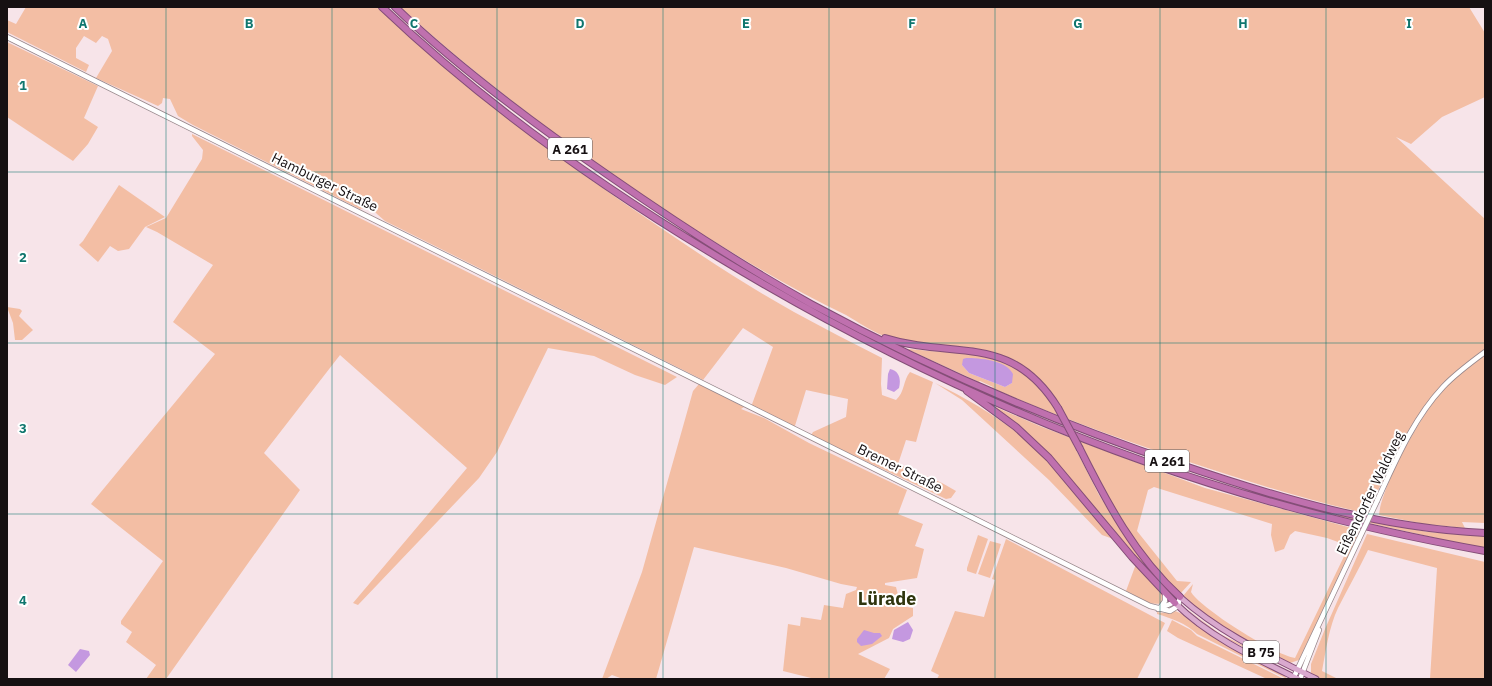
<svg xmlns="http://www.w3.org/2000/svg" width="1492" height="686" font-family="'IBM Plex Sans',sans-serif">
<style>
.green{fill:#f3bea4;fill-rule:evenodd}
.water{fill:#c498e0}
.lines{fill:none;stroke-linecap:round;stroke-linejoin:round}
.secondary-casing{stroke:#97878b;stroke-width:6}
.primary-casing{stroke:#844e77;stroke-width:7}
.highway-casing{stroke:#844e77;stroke-width:8}
.secondary{stroke:#fff;stroke-width:4.5}
.primary{stroke:#d9a9ce;stroke-width:5}
.highway{stroke:#bf70ae;stroke-width:6}
.secondary-bridge-casing{stroke:#97878b;stroke-width:6;stroke-linecap:butt}
.highway-bridge-casing{stroke:#844e77;stroke-width:8;stroke-linecap:butt}
.secondary-bridge{stroke:#fff;stroke-width:4.5}
.highway-bridge{stroke:#bf70ae;stroke-width:6}
.grid{fill:none;stroke:#0f766e;stroke-width:1;stroke-opacity:0.55}
.labels{text-anchor:middle;dominant-baseline:central;stroke-width:4;stroke-linejoin:round;paint-order:stroke}
.shield{fill:#fff;stroke:#5c5859;stroke-width:1}
.shield-label{font-size:13px;font-weight:bold;fill:#161012}
.street-label{font-size:14px;fill:#161012;stroke:#fff}
.district-label{font-size:18px;font-weight:bold;fill:#2f350d;stroke:#fff}
.grid-label{font-size:13px;text-anchor:middle;font-weight:bold;fill:#0f766e;stroke:#fff;stroke-width:4;stroke-linejoin:round;paint-order:stroke}
</style>
<rect width="100%" height="100%" fill="#f7e4e9"/>
<path class="green" d="M26,7H377C465,87 559,160 658,226C702,256 747,286 794,312C823,328 853,343 882,358L881,384L882,395L896,400C905,392 903,380 910,372L933,382L916,442L906,440L898,464L942,483L956,491L951,498L946,499L842,450L810,437L813,432L846,417L848,399L806,390L794,429L751,407L773,347L743,328L703,380L385,221L377,214L363,199H359L363,208L360,209L193,125L178,116L170,99L163,98L162,103L158,106L96,78L112,51L108,39L102,36L96,43L84,36L76,48V58L89,65L86,72L7,32V20L16,24Z
M400,7H1469L1485,33V97L1442,117L1411,144L1396,137L1485,219V349L1442,384L1406,435L1391,462L1375,497L1361,512C1302,499 1244,480 1186,461C1120,439 1056,416 992,388L993,387L980,381L979,382L907,349C914,349 921,350 928,351C970,352 1012,355 1041,390C1046,396 1052,402 1055,409H1063C1041,374 1004,349 962,347C936,345 910,346 884,336C871,331 858,322 846,315C809,297 773,277 738,256C618,183 504,101 400,7ZM966,358L987,360L1012,383L1005,387L969,373L962,365Z
M7,42L98,86L84,118L98,127L88,144L73,161L7,117Z
M192,134L677,377L665,385L635,375L594,356L548,348L497,452L479,478L358,605L353,603L467,468L340,355L264,453L300,490L166,679H146L156,665L126,642L132,632L121,624V621L163,561L91,504L215,354L173,322L213,265L157,232L146,227L166,218L202,159L203,150L192,136Z
M119,185L165,217L145,227L129,249L118,251L110,246L98,262L79,245L83,241Z
M7,307L20,309L22,311L19,316L33,330L22,340H15L13,323Z
M1485,355V523L1462,522L1465,528L1424,524L1379,515C1382,484 1426,405 1449,383C1460,373 1473,364 1485,355Z
M935,383C980,405 1023,432 1057,469C1077,492 1096,517 1116,540L1102,535L1049,480L962,400Z
M699,384L744,407L741,409L764,418L809,443L907,490L898,514L923,524L915,546L924,549L917,578L885,583V585L896,587L901,606L913,608V616L893,629L889,638L858,654L890,669L884,679H815L783,671L788,624L800,626L801,617L821,620L824,605L843,608L846,594L856,590L857,587L841,584L786,568L694,547L656,679H623L612,675L606,679H602L642,572L693,391Z
M991,405L1042,427L1205,488L1359,530L1351,551L1299,660L1290,663C1251,648 1215,623 1183,596L1193,584L1191,592C1200,608 1276,656 1295,658L1349,546L1327,538L1295,531L1290,535L1284,549L1275,552L1271,535L1272,524L1154,487L1148,490L1137,531L1177,581L1191,582L1180,594C1158,570 1135,546 1119,518C1105,495 1094,470 1081,447L1073,444L1099,495L1126,537L1136,552L1174,595V598L1133,554L1059,465L1022,429L990,406Z
M1338,515L1428,532L1485,536V549L1338,516Z
M1367,534L1485,562V679H1430L1437,568L1368,550C1359,569 1348,588 1338,608C1329,627 1326,650 1322,671L1338,679H1321L1311,673V664L1325,629Z
M978,535L988,539L976,574L967,571V568Z
M1006,539L1165,623L1137,679H937L939,675L931,671L955,611L984,617L995,580L992,579Z
M990,541L1001,544L990,578L978,574Z
M1136,564L1162,593L1163,596L1161,603C1150,607 1136,596 1126,591Z
M1180,604L1220,634L1287,667L1291,670L1221,636Z
M1175,611L1185,615L1239,652L1284,675L1287,679L1197,634C1187,624 1171,618 1157,614V612L1164,613Z
M1172,620L1191,630L1197,636L1284,679H1267L1178,638L1167,631Z"/>
<path class="water" d="M966,358C980,358 1006,360 1013,374L1012,383L1005,387L969,373L962,365L963,359Z
M890,369C900,371 901,380 899,388L894,392L887,389L888,374Z
M908,622L913,630L910,639L903,642L892,639L894,630Z
M864,630L874,633H880L882,636L872,644L861,646L857,642V639Z
M80,649L89,651L90,655L76,672L68,665Z"/>
<g class="lines">
<g class="secondary-casing">
<path id="secondary" d="M7,37L1150,606L1170,611L1178,606L1180,597
M1377,501C1395,462 1413,419 1443,387C1455,374 1470,363 1485,352
M1160,608L1165,601V593
M1158,609L1175,602
M1293,679L1359,539
M1300,679L1319,630"/>
</g>
<g class="primary-casing">
<path id="primary" d="M1180,597C1220,633 1268,655 1316,679
M1175,603C1209,637 1255,658 1298,679"/>
</g>
<g class="highway-casing">
<path id="highway" d="M382,7C483,103 598,185 718,257C896,365 1088,452 1290,507C1354,525 1419,539 1485,551
M395,7C460,69 534,124 608,175C674,221 741,265 811,304C929,368 1052,421 1179,464C1278,498 1380,528 1485,533
M885,338C955,360 1011,332 1058,408
M967,391L1016,427L1049,458L1132,557L1175,603
M1080,449C1107,503 1135,556 1180,597"/>
</g>
<use href="#secondary" class="secondary"/>
<use href="#primary" class="primary"/>
<use href="#highway" class="highway"/>
<g class="secondary-bridge-casing">
<path id="secondary-bridge" d="M1359,539L1377,501"/>
</g>
<g class="highway-bridge-casing">
<path id="highway-bridge" d="M1058,408L1080,449"/>
</g>
<use href="#secondary-bridge" class="secondary-bridge"/>
<use href="#highway-bridge" class="highway-bridge"/>
</g>
<path class="grid" d="M166,7V679M332,7V679M497,7V679M663,7V679M829,7V679M995,7V679M1160,7V679M1326,7V679M7,172H1485M7,343H1485M7,514H1485"/>
<g class="labels">
<g class="shield">
<rect x="548" y="138" width="44" height="22" rx="3"/>
<rect x="1145" y="450" width="44" height="22" rx="3"/>
<rect x="1243" y="641" width="36" height="22" rx="3"/>
</g>
<g class="shield-label">
<text x="570" y="149">A 261</text>
<text x="1167" y="461">A 261</text>
<text x="1261" y="652">B 75</text>
</g>
<g class="street-label">
<text transform="translate(325 182) rotate(26)">Hamburger Straße</text>
<text transform="translate(900 468) rotate(26)">Bremer Straße</text>
<text transform="translate(1370 493) rotate(-64)">Eißendorfer Waldweg</text>
</g>
<g class="district-label">
<text x="887" y="598">Lürade</text>
</g>
</g>
<g class="grid-label">
<text x="83" y="28">A</text>
<text x="249" y="28">B</text>
<text x="414" y="28">C</text>
<text x="580" y="28">D</text>
<text x="746" y="28">E</text>
<text x="912" y="28">F</text>
<text x="1078" y="28">G</text>
<text x="1243" y="28">H</text>
<text x="1409" y="28">I</text>
<text x="23" y="90">1</text>
<text x="23" y="262">2</text>
<text x="23" y="433">3</text>
<text x="23" y="605">4</text>
</g>
<rect width="1492" height="686" fill="none" stroke="#161012" stroke-width="16"/>
</svg>
